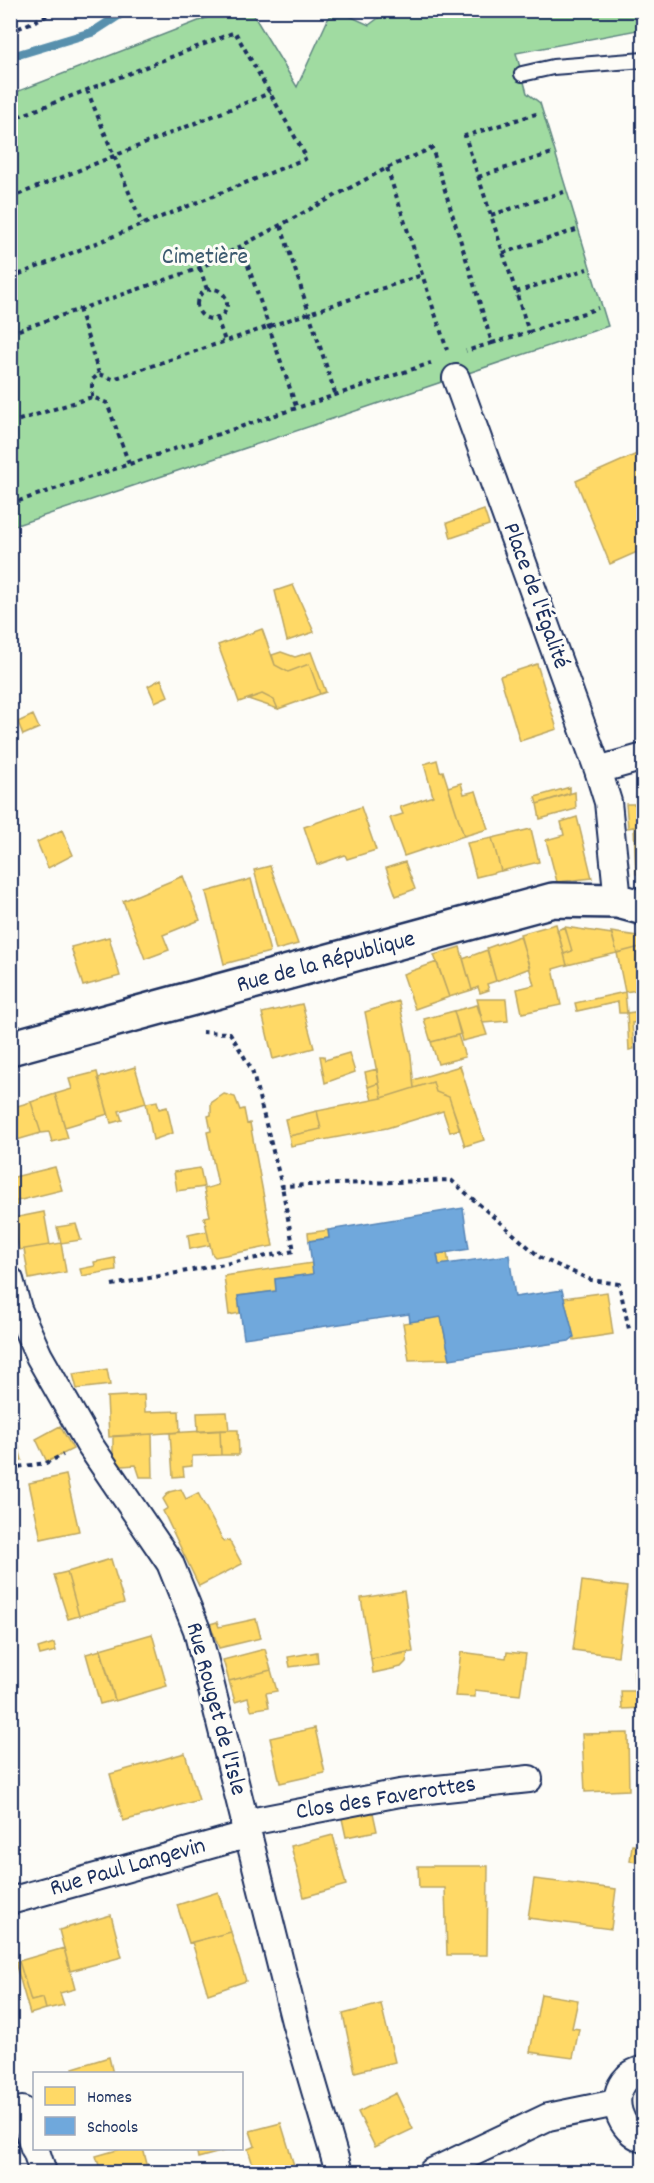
<svg xmlns="http://www.w3.org/2000/svg" width="654" height="2183" font-family="Dekko,sans-serif">
<style>
.green{fill:#a0dba1;stroke:#5e8580;stroke-width:1.5}
.homes{fill:#ffd966;stroke:#bba664;stroke-width:1.5}
.schools{fill:#6fa8dc;stroke:#5684b6;stroke-width:1.5}
.lines{fill:none;stroke-linecap:round;stroke-linejoin:round}
.stream{stroke:#5990ad;stroke-width:9}
.lane-casing{stroke:#1b2f5e;stroke-width:18}
.street-casing{stroke:#1b2f5e;stroke-width:30}
.secondary-casing{stroke:#1b2f5e;stroke-width:38}
.path{stroke:#1b2f5e;stroke-width:4;stroke-dasharray:4.5 4.5;stroke-linecap:butt}
.lane{stroke:#fdfcf7;stroke-width:14}
.street{stroke:#fdfcf7;stroke-width:26}
.secondary{stroke:#fdfcf7;stroke-width:33}
.labels{text-anchor:middle;dominant-baseline:central;stroke-width:6;stroke-linejoin:round;paint-order:stroke}
.park-label{font-size:24px;fill:#3c5a6f;stroke:#fdfcf7}
.street-label{font-size:24px;fill:#1b2f5e;stroke:#fdfcf7}
</style>
<rect width="100%" height="100%" fill="#fdfcf7"/>
<filter id="ink" filterUnits="userSpaceOnUse"><feTurbulence type="fractalNoise" baseFrequency=".0167" numOctaves="2"/><feDisplacementMap in="SourceGraphic" scale="12" xChannelSelector="R" yChannelSelector="G"/><feConvolveMatrix kernelMatrix="1 2 1 2 8 2 1 2 1" color-interpolation-filters="sRGB"/></filter>
<g filter="url(#ink)">
<path class="green" d="M224,11H251L297,87L329,17L341,12L369,25L388,11H643V29L516,53L527,93L540,103L608,326L11,527V94Z"/>
<path class="homes" d="M639,453L644,463V495L639,497L644,508V549L610,564L576,481Z
M484,510L489,525L451,538L447,523Z
M293,585L314,632L287,641L275,591Z
M262,629L275,665L288,672L309,664L320,694L278,709L274,700L262,694L239,702L218,645Z
M281,652L295,657L311,652L326,692L320,694L309,664L288,672L275,665L272,655Z
M537,664L557,729L520,741L500,676Z
M161,679L168,696L155,702L148,686Z
M262,694L274,700L278,709L248,699Z
M33,715L39,728L23,735L18,722Z
M437,760L440,772L443,771L464,836L404,856L390,818L403,814L400,807L433,796L424,764Z
M461,783L464,794L476,791L488,829L464,836L448,787Z
M570,787V793L537,804L535,797Z
M575,792L576,809L540,819L537,804Z
M626,804H644V878L642,874H636L634,827L628,828Z
M361,807L376,850L347,859L345,855L317,865L304,827Z
M577,817L592,878L557,882L546,840L564,835L561,822Z
M531,829L539,862L501,871L492,838Z
M62,830L73,855L48,868L37,842Z
M492,838L501,871L476,877L467,843Z
M405,862L415,889L396,896L386,868Z
M270,866L298,944L276,950L254,870Z
M183,876L200,920L163,935L169,950L145,959L123,901Z
M251,879L270,952L224,964L206,892Z
M556,924L567,965L553,969L561,1005L522,1013L517,989L534,985L520,934Z
M565,927L612,934L617,953L567,965L564,954L572,951Z
M565,927L572,951L564,954L557,930Z
M611,932L644,937V946L617,953Z
M520,936L530,968L496,981L487,948Z
M109,937L120,976L83,986L71,947Z
M644,946V989L625,992L617,953Z
M460,947L472,990L449,997L434,955Z
M487,950L496,981L487,984L489,990L480,993L478,987L472,990L463,959Z
M437,962L449,997L415,1009L403,974Z
M625,992L627,1013H619L618,1002L577,1011L575,1003Z
M477,999H506L508,1021L483,1023Z
M399,1001L411,1056L414,1088L382,1098L365,1012Z
M302,1004L314,1048L273,1059L262,1013Z
M477,1005L487,1035L462,1041L454,1011Z
M454,1011L461,1034L431,1042L424,1019Z
M641,1011L642,1022L632,1023L634,1049L629,1050L627,1013Z
M458,1035L465,1057L438,1064L431,1042Z
M349,1053L355,1072L325,1083L320,1056H324L325,1060Z
M460,1066L484,1140L465,1146L449,1097L436,1092L433,1082L414,1088L413,1080Z
M135,1067L146,1103L119,1111L122,1120L111,1123L98,1078Z
M377,1069L379,1083L368,1087L365,1072Z
M97,1072L108,1114L65,1127L55,1094L72,1089L69,1079Z
M433,1082L436,1092L449,1097L460,1129L450,1132L443,1111L387,1128L291,1146L289,1136L321,1129L317,1111L382,1098Z
M379,1083L382,1098L372,1100L368,1087Z
M55,1094L68,1138L52,1142L49,1132L41,1133L31,1102Z
M224,1094L235,1097L240,1110L244,1109L247,1124L250,1123L273,1246L215,1257L212,1254L204,1217L210,1216L204,1189L218,1185L207,1132L211,1131L208,1116L211,1115V1103Z
M157,1101L159,1109L167,1107L173,1133L153,1140L146,1103Z
M31,1102L41,1133L10,1142V1108Z
M317,1111L321,1129L289,1136L285,1119Z
M55,1167L62,1190L17,1201L18,1205L12,1206L10,1178Z
M200,1168L204,1187L177,1191L174,1172Z
M44,1212L50,1245L19,1250L13,1218Z
M76,1224L81,1240L61,1243L57,1227Z
M328,1230L329,1238L309,1241L308,1233Z
M207,1231L210,1245L190,1249L188,1235Z
M61,1243L66,1272L29,1279L24,1249Z
M447,1253L449,1264L439,1265L437,1254Z
M115,1258L116,1270L82,1276L80,1269L95,1266L94,1262Z
M312,1263L313,1274L275,1279L276,1291L238,1296L240,1313L229,1315L224,1276Z
M607,1292L613,1334L574,1340L564,1298Z
M441,1317L450,1359L409,1360L403,1323Z
M107,1369L110,1385L77,1389L73,1374Z
M144,1395L145,1412L179,1411L180,1432L109,1437L107,1397Z
M227,1412L229,1430L198,1432L197,1413Z
M10,1414L22,1460L10,1462Z
M60,1426L73,1449L47,1462L36,1439Z
M220,1430H238L239,1455H221Z
M220,1430L221,1455L192,1456V1466L183,1467L184,1476L173,1477L170,1433Z
M152,1434L153,1477H140L136,1465L122,1466L113,1457V1436Z
M66,1475L79,1531L41,1539L29,1483Z
M181,1489L186,1499L198,1493L224,1542L229,1540L242,1564L199,1586L163,1511L168,1508L163,1499L169,1492Z
M111,1559L124,1603L79,1616L67,1572Z
M67,1572L79,1616L68,1619L54,1575Z
M582,1581L627,1587L618,1656L573,1650Z
M404,1591L413,1652L371,1659L361,1598Z
M256,1619L261,1638L219,1648L210,1624L217,1622L219,1627Z
M152,1634L167,1686L115,1701L100,1649Z
M54,1643L56,1651L40,1655L38,1648Z
M265,1649L271,1670L229,1681L223,1660Z
M101,1650L115,1700L100,1704L86,1654Z
M317,1652L318,1663L290,1667L288,1657Z
M408,1652L406,1662L401,1667L373,1673L371,1659Z
M461,1652L506,1658L507,1652L526,1654L520,1695L475,1690V1697L455,1696Z
M271,1670L277,1691L266,1693L269,1707L251,1710L248,1698L235,1702L229,1681Z
M634,1671H644V1689L635,1690Z
M621,1691H644V1708L622,1709Z
M315,1728L325,1773L280,1783L270,1738Z
M628,1733L629,1790L585,1792L582,1734Z
M185,1753L199,1800L123,1821L110,1774Z
M372,1808L377,1831L346,1837L341,1814Z
M333,1835L346,1885L304,1897L291,1846Z
M632,1845L644,1846V1863L630,1861Z
M418,1866H488L487,1955H447L445,1888H419Z
M534,1879L616,1889L611,1929L528,1918Z
M218,1892L231,1932L189,1943L177,1905Z
M111,1915L122,1957L70,1971L59,1930Z
M231,1932L246,1981L208,1994L192,1942Z
M64,1948L75,1989L60,1993L64,2005L46,2009L43,1998L31,2001L19,1961Z
M19,1961L31,2001L43,1998L46,2009L30,2014L15,1962Z
M541,1994L578,2000L572,2028L579,2029L573,2058L530,2052Z
M381,2004L395,2062L355,2072L343,2014Z
M109,2057L113,2074H75L73,2068Z
M396,2093L413,2129L375,2147L358,2112Z
M281,2123L296,2172H255L248,2149L255,2146L250,2131Z
M124,2148H143L149,2172H101L96,2156Z
M196,2148H228V2150L198,2158Z"/>
<path class="schools" d="M463,1208L469,1249L437,1254L439,1265L509,1255L515,1297L562,1290L574,1337L569,1341L450,1359L441,1317L410,1322L409,1314L244,1338L238,1296L276,1291L275,1279L313,1274L309,1241L329,1238L328,1230Z"/>
<g class="lines">
<path class="stream" d="M10,57L93,32L127,10"/>
<g class="lane-casing">
<path id="lane" d="M522,74L553,67L644,60"/>
</g>
<g class="street-casing">
<path id="street" d="M456,378L598,770L608,802L618,901
M598,770L644,757
M10,1280L18,1309L39,1356L89,1444L170,1563L197,1630L295,2022L339,2172
M244,1823L400,1793L529,1779
M10,1901L246,1835
M644,2069C638,2071 631,2073 627,2078C608,2097 619,2131 644,2139
M22,2110L34,2148
M35,2148L43,2172
M432,2172L548,2117L616,2103"/>
</g>
<g class="secondary-casing">
<path id="secondary" d="M10,1048L553,900L618,901L644,908"/>
</g>
<path class="path" d="M10,32L60,10
M87,90L142,224
M10,120L235,32L307,158L10,278
M387,168L447,350
M478,177L552,153
M10,198L270,93
M491,215L564,192
M281,226L336,396
M242,248L297,409
M503,253L576,230
M200,268L207,290
M197 304a15 15 0 1 1 30 0a15 15 0 1 1-30 0Z
M516,292L587,269
M79,309L99,374
M217,318L225,341
M529,332L598,308
M10,333L200,268L387,168L432,148L492,343L466,351
M492,343L529,332L465,136L539,113
M92,397V380L99,374L113,379L422,275
M10,423L92,397L107,403L129,464
M10,504L431,363
M202,1032L230,1033L252,1070L282,1186L451,1180L541,1258L591,1280L619,1284L629,1329
M112,1285L294,1251L282,1186
M10,1468L46,1463L63,1455"/>
<use href="#lane" class="lane"/>
<use href="#street" class="street"/>
<use href="#secondary" class="secondary"/>
</g>
</g>
<g class="labels">
<g class="park-label">
<text x="205" y="258">Cimetière</text>
</g>
<g class="street-label">
<text transform="translate(535 596) rotate(70)">Place de l'Égalité</text>
<text transform="translate(326 963) rotate(-15)">Rue de la République</text>
<text transform="translate(215 1709) rotate(75)">Rue Rouget de l'Isle</text>
<text transform="translate(386 1799) rotate(-9)">Clos des Faverottes</text>
<text transform="translate(128 1868) rotate(-16)">Rue Paul Langevin</text>
</g>
</g>
<rect width="654" height="2183" fill="none" stroke="#fdfcf7" stroke-width="36"/>
<rect x="18" y="18" width="618" height="2147" fill="none" stroke="#1b2f5e" stroke-width="2" filter="url(#ink)"/>
<rect x="33" y="2072" width="210" height="78" fill="#fdfcf7" stroke="#a3aaba" stroke-width="1.5"/>
<rect x="45" y="2087" width="30" height="18" fill="#ffd966" stroke="#a3aaba" stroke-width="1.5"/>
<text x="87" y="2102" font-size="18" fill="#1b2f5e">Homes</text>
<rect x="45" y="2117" width="30" height="18" fill="#6fa8dc" stroke="#a3aaba" stroke-width="1.5"/>
<text x="87" y="2132" font-size="18" fill="#1b2f5e">Schools</text>
</svg>
